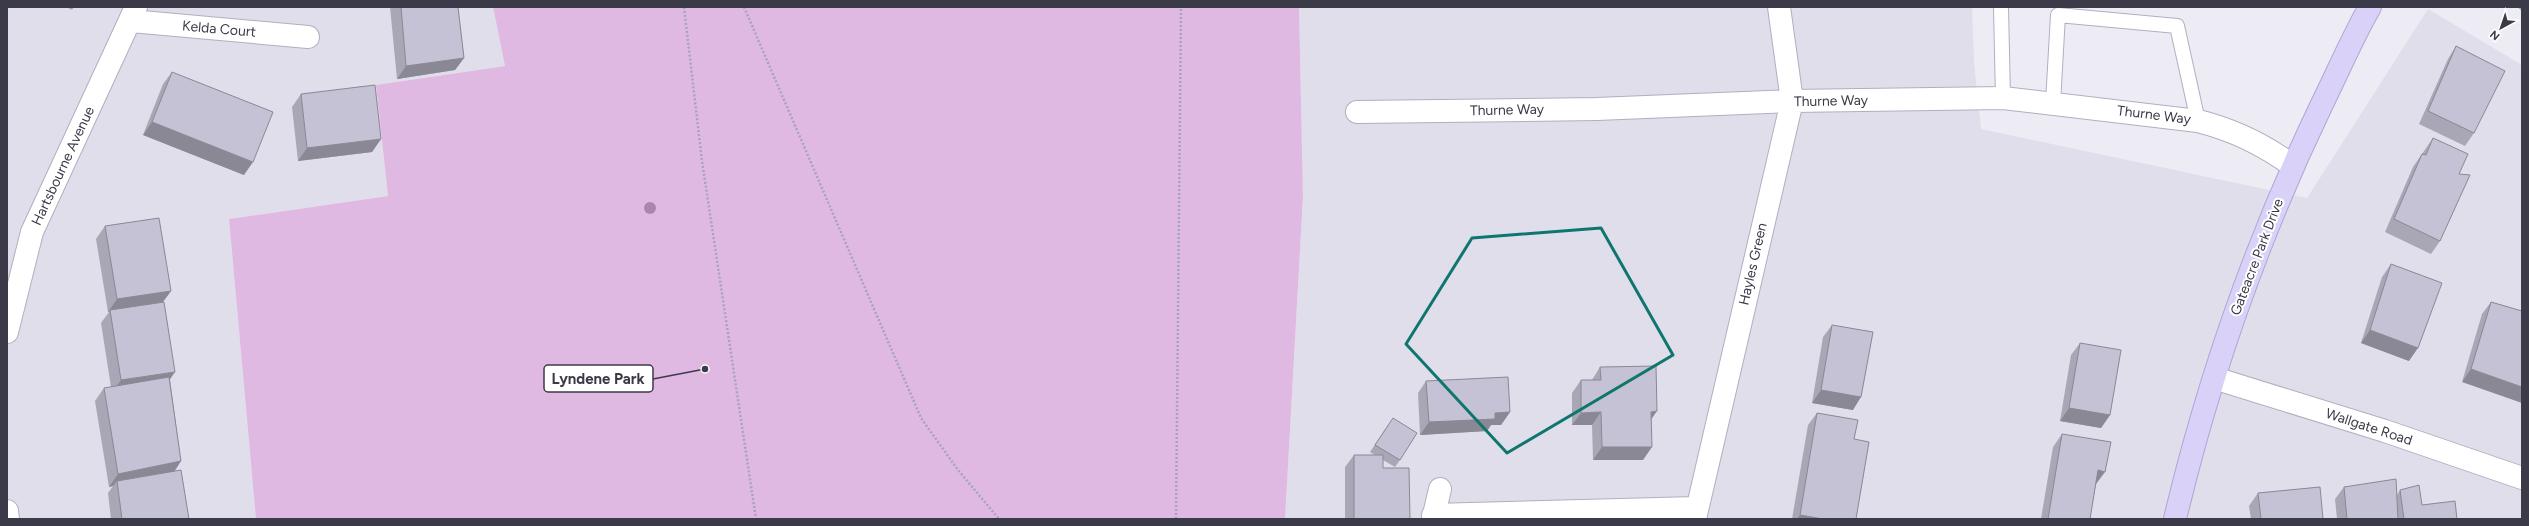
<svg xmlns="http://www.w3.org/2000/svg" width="2529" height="526" font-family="Figtree,sans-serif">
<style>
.residential{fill:#e1deeb}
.green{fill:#e0b9e3}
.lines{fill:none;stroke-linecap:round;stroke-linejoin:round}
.lane-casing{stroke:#b1afbf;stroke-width:16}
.street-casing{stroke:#b1afbf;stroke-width:24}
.secondary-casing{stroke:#afa5d4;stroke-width:24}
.path{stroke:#a6a2bf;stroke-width:2.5;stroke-dasharray:2 2;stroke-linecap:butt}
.lane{stroke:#fff;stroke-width:14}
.street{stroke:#fff;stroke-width:22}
.secondary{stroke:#dad1f9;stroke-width:22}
.tree{fill:#aa86aa}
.wall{fill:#a9a7b6}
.shaded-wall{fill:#898894}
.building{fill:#c4c2d4;stroke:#898894}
.marked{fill:none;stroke:#0f766e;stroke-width:3;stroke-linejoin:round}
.labels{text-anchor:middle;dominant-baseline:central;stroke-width:4;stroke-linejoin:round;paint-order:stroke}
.street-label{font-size:14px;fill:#3b3a48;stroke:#fff}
.leader{fill:none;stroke:#3b3a48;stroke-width:1.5}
.callout-dot{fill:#3b3a48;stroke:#fff;stroke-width:1.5}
.callout{fill:#fff;stroke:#3b3a48;stroke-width:1.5}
.callout-label{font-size:15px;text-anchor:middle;font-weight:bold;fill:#3b3a48}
</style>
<rect width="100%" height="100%" fill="#edecf4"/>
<path class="residential" d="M7,7H493L505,66L376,85L388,196L229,219L256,519H7Z
M1299,7H1972L1974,63L1981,129L2307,198L2428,9L2522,65V519H1285L1303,196Z"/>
<path class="green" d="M493,7H1299L1303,196L1285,519H256L229,219L388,196L376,85L505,66Z"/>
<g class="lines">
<g class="lane-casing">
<path id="lane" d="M2001,7L2003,98
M2053,103L2058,15L2177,26L2198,121"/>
</g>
<g class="street-casing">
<path id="street" d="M131,21L308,37
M1357,112L1597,109L1792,101L2003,98L2198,121C2234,130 2263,144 2293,166
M7,332L32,232L136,7
M2214,378L2385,431L2522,478
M7,511L8,519
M1433,515L1696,508
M1433,519L1440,489
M1695,519L1792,101L1779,7"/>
</g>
<g class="secondary-casing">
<path id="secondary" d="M2175,519C2209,376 2258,237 2322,104C2338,72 2352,38 2370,7"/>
</g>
<path class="path" d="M684,7L702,161L756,519
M744,7L921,418L958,470L999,519
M1176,519L1181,7"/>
<use href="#lane" class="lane"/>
<use href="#street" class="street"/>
<use href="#secondary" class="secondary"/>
</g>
<circle class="tree" cx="650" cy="208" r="6"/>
<path class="wall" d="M66,7H74L72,10Z
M390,7H458L464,58L455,70L397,79Z
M2517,7H2522V11Z
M2456,46L2474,133L2465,146L2419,124L2448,59Z
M172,72L244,175L143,135L163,84Z
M301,94L381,139L372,152L298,161L292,107Z
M2433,138L2459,174L2440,241L2431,254L2385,232L2413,167Z
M105,226L171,291L163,302L170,379L181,461L175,471L189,519H111L108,493L113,486L109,487L95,401L104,388L111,387L101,323L109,312H108L96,239Z
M2391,264L2409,361L2361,343L2382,277Z
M2491,302L2522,311L2462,382L2482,314Z
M1832,325L1853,410L1812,403L1823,337Z
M2080,343L2110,415L2101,428L2060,421L2071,355Z
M1600,367L1651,419L1643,460H1593L1592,425H1572V393L1581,380H1592Z
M1426,381L1510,412L1501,425H1491L1487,431L1420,435L1418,393Z
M1817,413L1854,439L1856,519H1792L1808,425Z
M1388,425L1400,460L1395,467L1383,460V468L1410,519H1345V467L1354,455H1375L1370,452Z
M2062,434L2096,484L2090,519H2041L2053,447Z
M2344,487L2397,495L2400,490L2422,505L2457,519H2337L2335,499Z
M2258,493L2323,519H2251L2249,506Z"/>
<path class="shaded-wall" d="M464,58L455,70L397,79L406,66Z
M152,122L253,162L244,175L143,135Z
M381,139L372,152L298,161L307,148Z
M171,291L162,303L110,310L109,312H108L117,299Z
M2370,330L2418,348L2409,361L2361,343Z
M2471,369L2522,387V403L2462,382Z
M175,372L166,385L112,393L121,380Z
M1821,390L1861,397L1853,410L1812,403Z
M2069,408L2110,415L2101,428L2060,421Z
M1657,411L1648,424L1651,412Z
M1510,412L1501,425H1491L1487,431L1420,435L1429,422L1495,413Z
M1601,412L1592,425H1572L1581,413Z
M1602,447H1652L1643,460H1593Z
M181,461L172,474L117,481L113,486L109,487L118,474Z
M2098,470L2105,472L2096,484L2089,483Z
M1800,515L1823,519H1797Z"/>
<path class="building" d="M401,7H458L464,58L406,66Z
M2456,46L2505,71L2474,133L2428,111Z
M172,72L273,112L253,162L152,122Z
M375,85L381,139L307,148L301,94Z
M2433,138L2468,154L2459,174L2470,175L2440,241L2394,219L2422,154L2426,155Z
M159,218L171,291L117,299L105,226Z
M2391,264L2442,283L2418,348L2370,330Z
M164,302L175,372L121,380L110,310Z
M2491,302L2522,311V387L2471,369Z
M1832,325L1873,332L1861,397L1821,390Z
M2080,343L2121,350L2110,415L2069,408Z
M1656,366L1657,411L1651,412L1652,447H1602L1601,412L1581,413V380H1601L1600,367Z
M169,377L181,461L118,474L104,388Z
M1508,377L1510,412L1495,413V419L1429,422L1426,381Z
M1817,413L1858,420L1854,439L1869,442L1856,519H1823L1800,515Z
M1393,418L1417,433L1400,460L1375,445Z
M2062,434L2111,442L2105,472L2098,470L2090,519H2048Z
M1354,455H1383V468H1409L1410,519H1354Z
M181,470L189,519H122L117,481Z
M2396,479L2398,519H2347L2344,487Z
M2419,485L2422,505L2455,501L2457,519H2404L2400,490Z
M2320,487L2323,519H2261L2258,493Z"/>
<path class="marked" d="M1601,228L1673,355L1507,453L1406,344L1472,238Z"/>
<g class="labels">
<g class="street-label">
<text transform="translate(219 29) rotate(5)">Kelda Court</text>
<text transform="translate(1831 101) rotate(-1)">Thurne Way</text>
<text transform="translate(1507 110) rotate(-1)">Thurne Way</text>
<text transform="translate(2154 115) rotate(7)">Thurne Way</text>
<text transform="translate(63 166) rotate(-65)">Hartsbourne Avenue</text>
<text transform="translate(2257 257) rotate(-69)">Gateacre Park Drive</text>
<text transform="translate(1753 264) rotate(-77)">Hayles Green</text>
<text transform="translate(2369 427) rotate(18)">Wallgate Road</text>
</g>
</g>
<path class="leader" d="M705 369L653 379"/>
<circle class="callout-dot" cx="705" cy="369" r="4"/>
<rect class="callout" x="544" y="365" width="109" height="27" rx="4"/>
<g class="callout-label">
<text x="598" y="384">Lyndene Park</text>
</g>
<rect width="2529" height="526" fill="none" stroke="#3b3a48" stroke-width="16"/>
<g transform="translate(2501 28) rotate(220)" stroke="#ffffff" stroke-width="3" paint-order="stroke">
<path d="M0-3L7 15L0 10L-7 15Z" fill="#3b3a48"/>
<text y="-6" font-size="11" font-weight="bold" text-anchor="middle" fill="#3b3a48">N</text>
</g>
</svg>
